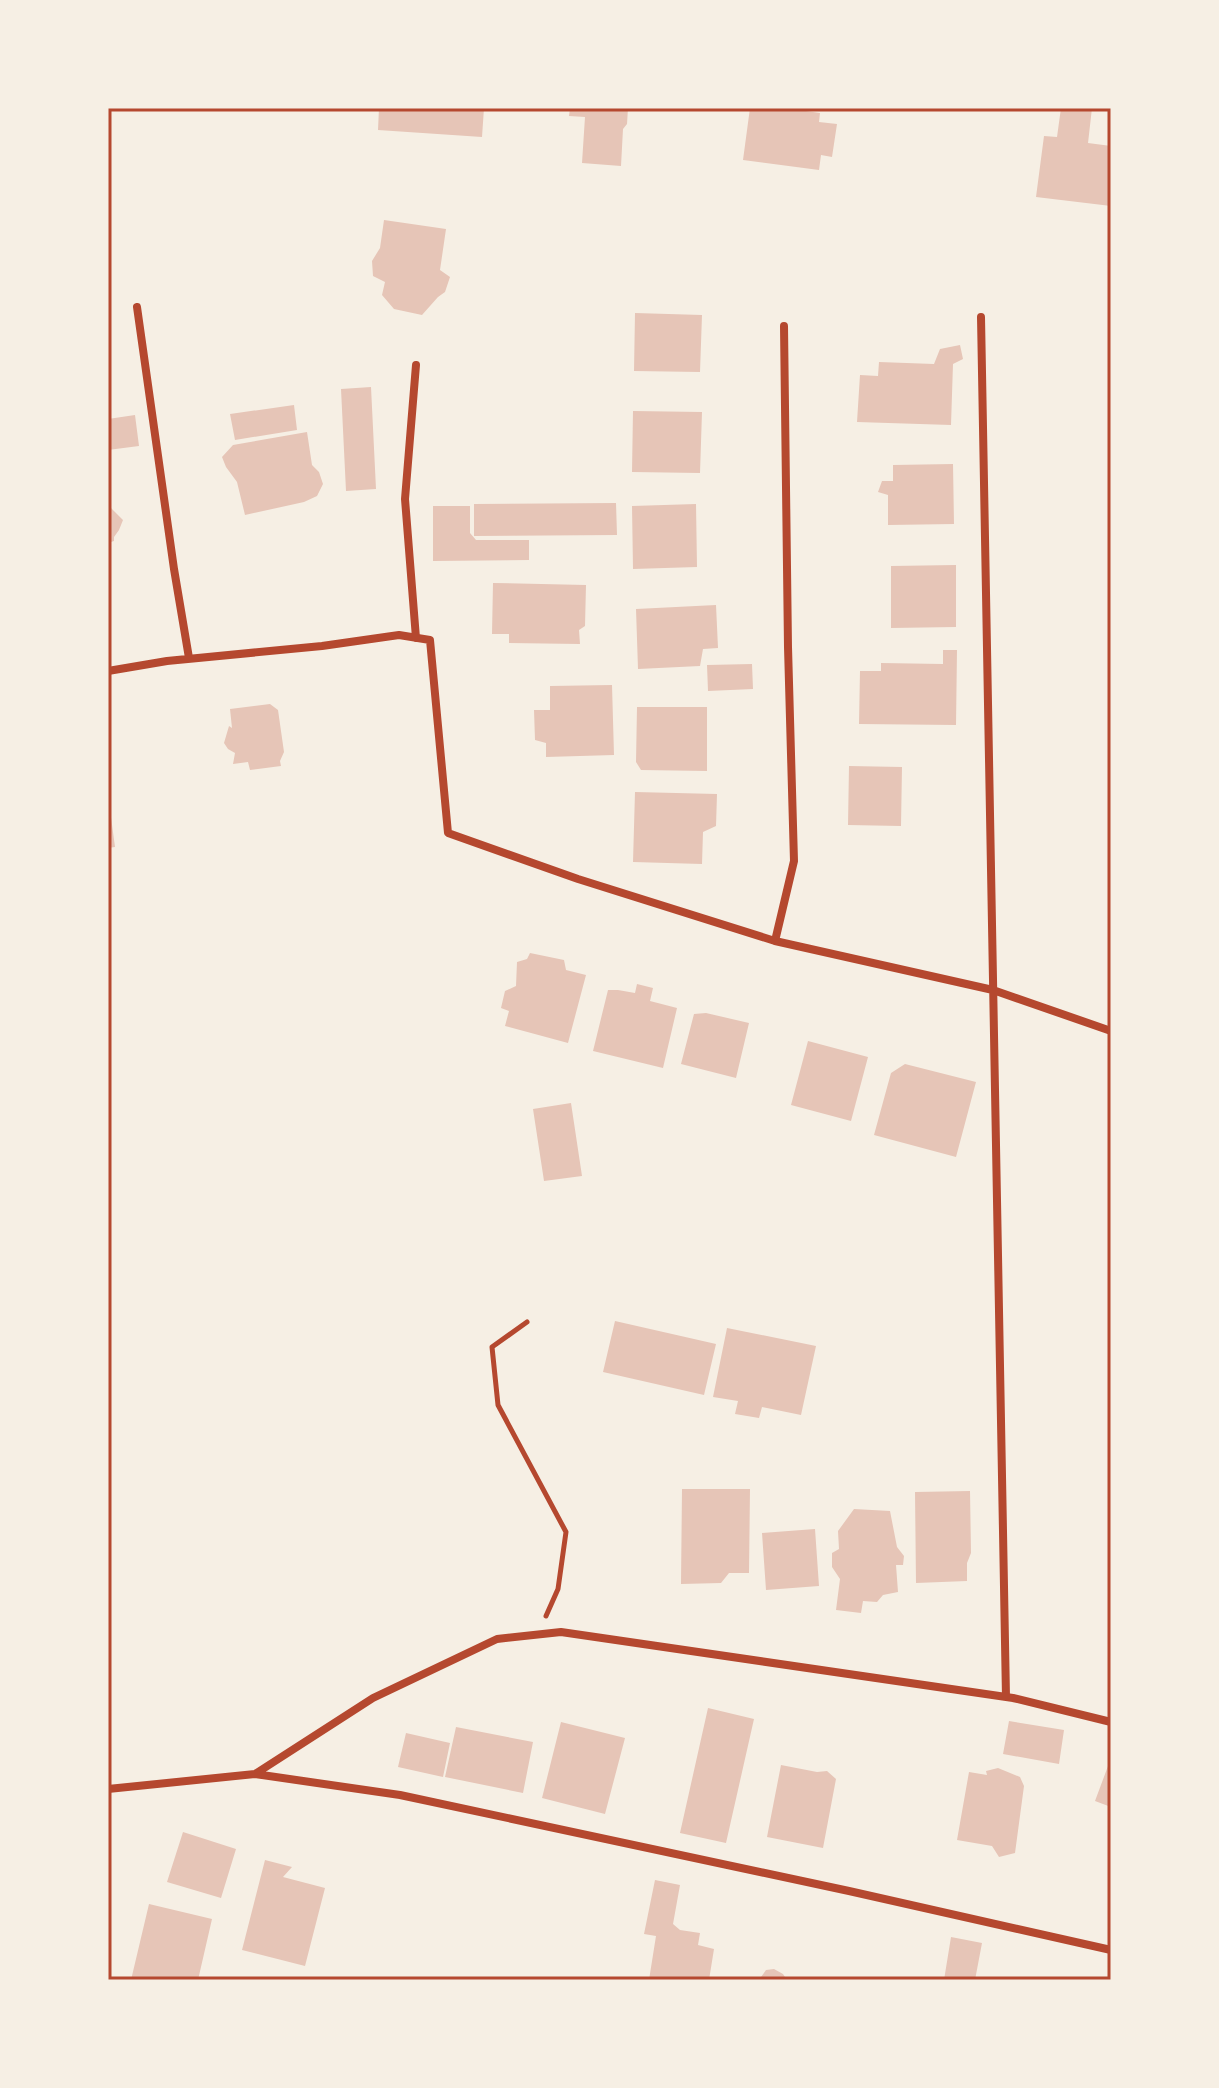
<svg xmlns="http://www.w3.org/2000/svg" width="1219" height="2088" font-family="'Golos Text',sans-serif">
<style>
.building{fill:#e6c5b7}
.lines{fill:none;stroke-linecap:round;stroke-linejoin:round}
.path{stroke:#b5482f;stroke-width:5}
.minor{stroke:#b5482f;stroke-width:8}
.neatline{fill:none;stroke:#b5482f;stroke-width:3}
</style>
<rect width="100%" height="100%" fill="#f6efe4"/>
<path class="building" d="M379,108H484L482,137L378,130Z
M570,108H628L627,124L623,129L621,166L582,163L585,117L569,116Z
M750,108H785L820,113L819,122L837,124L832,157L821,155L819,170L743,160Z
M1061,108H1092L1088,143L1111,146V206L1036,197L1044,136L1057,137Z
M384,220L446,229L440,270L450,277L445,292L438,297L422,315L394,309L382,295L385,282L373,276L372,261L380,248Z
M635,313L702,315L700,372L634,371Z
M960,345L963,359L953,364L951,425L857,422L860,375L878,376L879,362L934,364L940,349Z
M371,387L376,489L346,491L341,389Z
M294,405L297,430L235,440L230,414Z
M633,411L702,412L700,473L632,472Z
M135,415L139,446L108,450V419Z
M307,432L312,465L319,472L323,484L317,496L304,502L245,515L237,482L226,467L222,457L233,445Z
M953,464L954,524L888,525V495L878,492L882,481H893V465Z
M616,503L617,535L474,536V504Z
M696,504L697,567L633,569L632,506Z
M108,505L123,520L119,530L114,537V541L108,543Z
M433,506H470V533L476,540H529V560L433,561Z
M956,565V627L891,628V566Z
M493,583L586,585L585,626L579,630L580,644L509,643V634H492Z
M716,605L718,648L703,649L700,666L638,669L636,609Z
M943,650H957L956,725L859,724L860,671H881V663L943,664Z
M752,664L753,689L708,691L707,665Z
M612,685L614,755L546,757V743L535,740L534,710H550V686Z
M270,704L278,710L284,752L280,761L281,766L250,770L248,762L233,764L235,753L228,749L224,743L229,726L232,728L230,709Z
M637,707H707V771L641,770L636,762Z
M849,766L902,767L901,826L848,825Z
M635,792L717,794L716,826L703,832L702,864L633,862Z
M108,810H110L115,847L108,848Z
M530,953L564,960L566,970L586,975L568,1043L505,1026L509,1011L501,1008L505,991L516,986L517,962L527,959Z
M637,984L653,988L650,1001L677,1008L663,1068L593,1051L608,990H618L635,993Z
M706,1013L749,1023L736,1078L681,1064L694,1014Z
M808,1041L868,1057L851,1121L791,1105Z
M905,1064L976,1082L956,1157L874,1135L891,1073Z
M571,1103L582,1176L544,1181L533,1109Z
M615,1321L716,1344L704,1395L603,1372Z
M727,1328L816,1346L801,1415L762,1407L759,1418L735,1414L738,1401L713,1397Z
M682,1489H750L749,1573H729L721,1583L681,1584Z
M970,1491L971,1553L967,1563V1581L916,1583L915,1492Z
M854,1509L890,1511L897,1547L904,1556L903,1565H896L898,1592L883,1595L877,1602L863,1601L861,1613L836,1610L840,1579L832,1567V1553L839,1549L838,1531Z
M815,1529L819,1586L766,1590L762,1533Z
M708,1708L754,1719L726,1843L680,1833Z
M1009,1721L1064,1730L1059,1764L1003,1754Z
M561,1722L625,1738L605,1814L542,1798Z
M456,1727L533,1742L523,1793L445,1777Z
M406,1733L450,1743L443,1777L398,1767Z
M1111,1758V1807L1095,1801Z
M781,1765L817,1772L827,1771L836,1779L823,1848L767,1837Z
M998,1768L1020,1777L1024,1786L1015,1853L999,1857L992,1846L957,1840L969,1772L987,1775L986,1771Z
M183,1832L236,1849L221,1898L167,1882Z
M265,1860L292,1867L283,1877L325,1888L305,1966L242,1950Z
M655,1880L680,1885L673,1924L680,1930L700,1933L698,1945L714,1949L709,1980H649L656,1936L644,1934Z
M149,1904L212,1919L198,1980H131Z
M951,1937L982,1943L975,1980H944Z
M774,1969L783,1974L787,1980H759L766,1970Z"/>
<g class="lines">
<path class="path" d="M527,1322L492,1347L498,1405L566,1532L558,1589L546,1616"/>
<path class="minor" d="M137,307L174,569L189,658
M981,317L1006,1697
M416,638L405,499L416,365
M108,671L167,661L322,646L399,635L430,640L448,833L578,879L775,941L794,861L788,647L784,326
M775,941L993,990L1111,1031
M255,1774L373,1698L497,1639L561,1632L1013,1698L1111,1722
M108,1789L255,1774L400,1795L849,1891L1111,1950"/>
</g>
<rect width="1219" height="2088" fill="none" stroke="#f6efe4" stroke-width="220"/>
<rect x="110" y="110" width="999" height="1868" class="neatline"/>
</svg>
